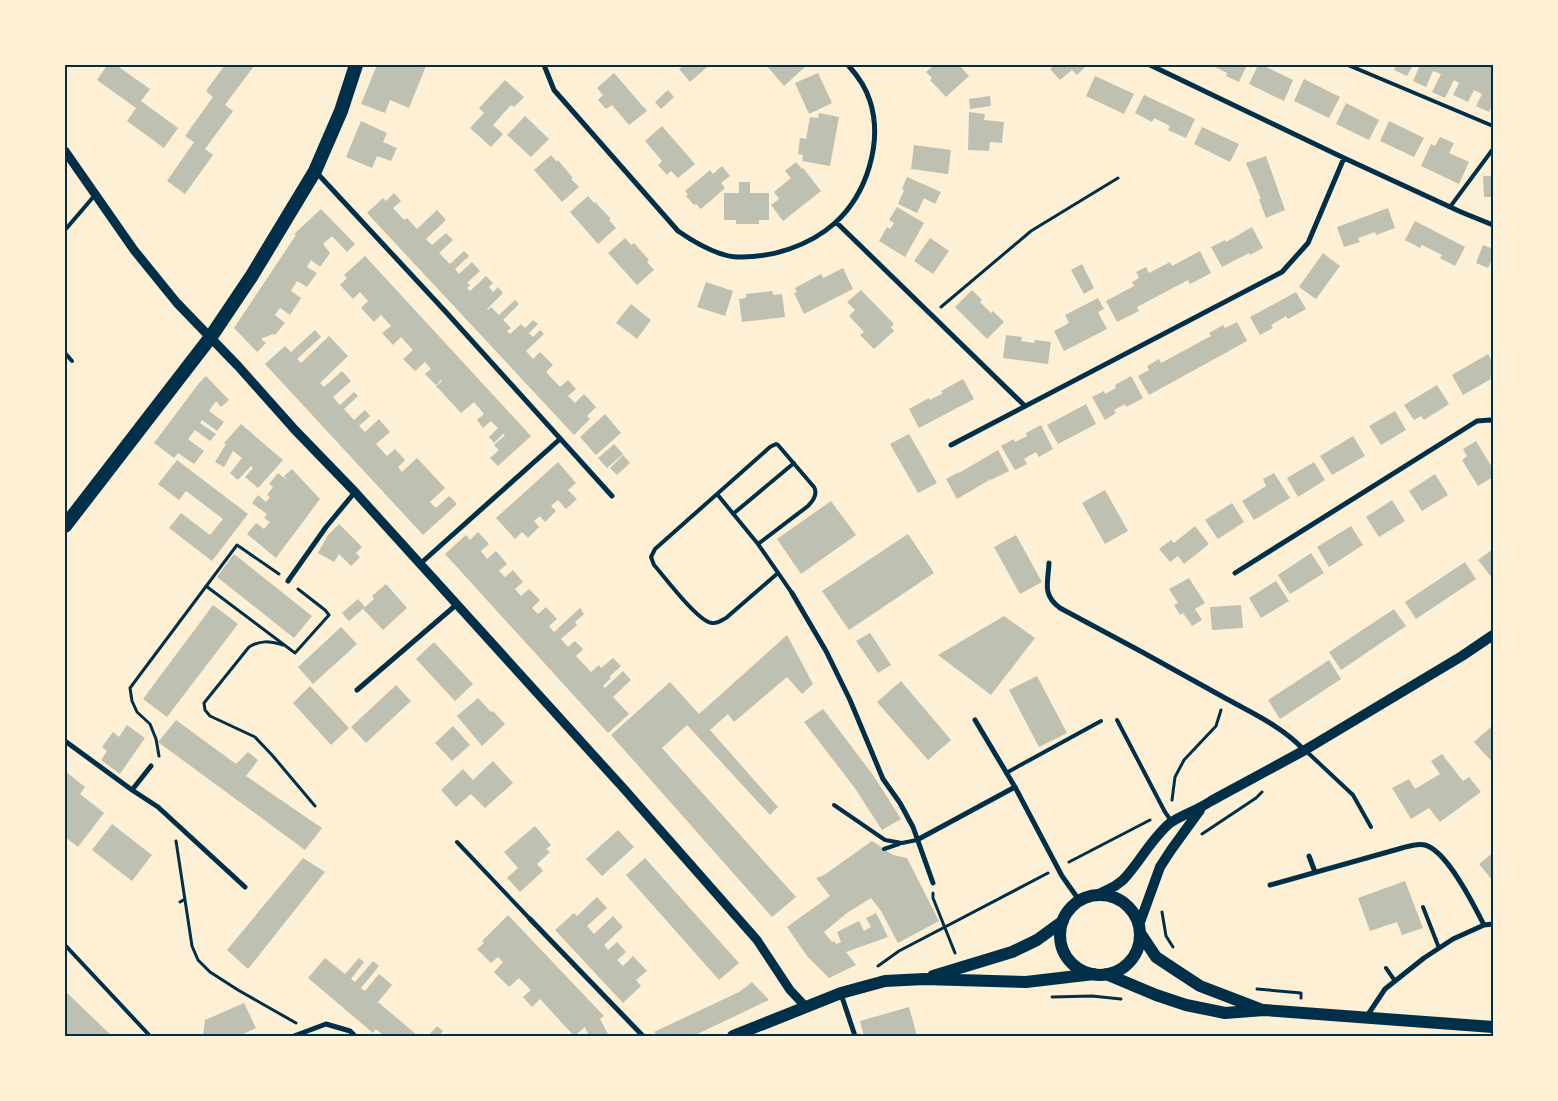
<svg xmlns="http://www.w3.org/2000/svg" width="1558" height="1101" font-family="'Alegreya Sans',sans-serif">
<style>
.building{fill:#bec0b2}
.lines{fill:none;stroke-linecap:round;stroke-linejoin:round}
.path{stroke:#003049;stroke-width:3}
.service{stroke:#003049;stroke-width:4}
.minor{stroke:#003049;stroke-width:5}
.tertiary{stroke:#003049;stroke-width:9}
.secondary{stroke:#003049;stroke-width:10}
.primary{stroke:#003049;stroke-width:12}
.trunk{stroke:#003049;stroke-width:14}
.neatline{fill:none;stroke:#003049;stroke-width:2}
</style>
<rect width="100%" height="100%" fill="#fdf0d5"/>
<path class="building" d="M104,65H116L150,89L141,101L178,128L164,148L127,121L136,108L97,80L106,67Z
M225,65L254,66L225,105L233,111L205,149L213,155L185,194L167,181L194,142L185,136L213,97L206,91Z
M377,65L426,66L409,108L390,100L385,113L361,104Z
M684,65H705L707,67L690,82L679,69Z
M766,65H807L784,86Z
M934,65H959L969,76L946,97L930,80L932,78L926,72Z
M1055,65H1087L1077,75L1072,70L1060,80L1050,69Z
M1211,65H1247L1239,82L1226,76L1227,73Z
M1258,65H1262L1293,80L1284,101L1249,84Z
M1397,65H1413L1407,76L1394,70Z
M1420,65H1487L1493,68V105L1489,112L1476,106L1482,94L1474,90L1468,102L1453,95L1459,83L1454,80L1445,98L1432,92L1441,74L1433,71L1426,87L1413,81Z
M614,73L647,111L629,125L612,105L606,109L598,100L603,95L597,88Z
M818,73L832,103L809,114L795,83Z
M1095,76L1134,94L1124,114L1086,96Z
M1304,79L1340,97L1329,118L1294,101Z
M505,80L524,97L514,107L511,105L493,125L503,134L491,147L470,128L484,113L479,108Z
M668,90L674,97L661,109L655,102Z
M1144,95L1195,119L1186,138L1168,130L1170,126L1154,118L1152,122L1135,113Z
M990,96L991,106L970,109L969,99Z
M1346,103L1379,120L1369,140L1336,124Z
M969,112L985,114L984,120L1004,122L1002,143L990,142L989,151L968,150Z
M819,113L839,117L830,166L802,161L803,155L798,154L800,138L806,139L810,117L818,118Z
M525,116L549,139L531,157L507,135Z
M361,121L387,133L383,142L397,148L391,161L377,156L372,168L346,157Z
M1389,121L1424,138L1414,157L1380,141Z
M662,126L695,164L678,178L671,171L667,175L658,165L662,161L645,141Z
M1202,127L1239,144L1230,162L1194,144Z
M1440,137L1454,143L1449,153L1469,162L1459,184L1421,166L1431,144L1435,146Z
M914,145L951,150L948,174L911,169Z
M551,155L557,162L558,160L573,178L571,179L579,187L562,202L534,170Z
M1266,156L1285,210L1266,218L1259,199H1261L1246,163Z
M796,162L802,169L803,168L821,191L783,221L771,205L779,199L774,192L791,178L785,171Z
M722,166L730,176L721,183L725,188L701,209L696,204L694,205L686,196L688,194L685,191L710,170L713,174Z
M1483,176H1493V197H1484Z
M907,177L941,192L935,204L924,198L917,213L898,204L904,190L902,189Z
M739,182H750V193H769V220H759V224H736V220H724V193H739Z
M394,193L401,201L393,208L404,220L407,218L417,229L437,210L446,220L426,239L432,245L446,233L453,240L439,253L450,264L464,251L469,256L455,269L459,274L472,262L480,271L467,283L470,285L467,288L470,291L486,276L493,283L489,287L493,292L498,287L503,293L487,309L488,310L491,307L499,315L515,300L519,304L503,320L511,328L507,331L510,334L521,324L525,328L533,320L538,324L529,333L533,337L540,330L544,334L526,351L533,359L540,352L553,365L546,372L560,387L568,380L576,389L568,396L575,403L584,394L596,407L587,416L590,419L574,435L367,213L383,198L386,201Z
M588,196L594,203L595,202L611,219L609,220L616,228L598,244L570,212Z
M897,207L924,223L905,257L879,241L887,227L890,229L894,223L889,220Z
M1388,208L1395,228L1376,235L1375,232L1358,238L1360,242L1344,247L1337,227Z
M321,209L355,244L347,252L332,236L323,244L330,253L320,267L311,260L307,267L317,273L307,287L297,281L291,291L301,298L290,315L280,308L275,315L285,323L275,335L273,334L261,339L266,343L257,352L234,328L296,235L294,234Z
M1415,221L1465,247L1455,266L1440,258L1442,255L1422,245L1420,248L1405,240Z
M1252,227L1263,248L1250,255L1249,253L1222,267L1211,247L1225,240L1226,242Z
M625,238L631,245L634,243L649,260L647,262L654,270L637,285L608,253Z
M930,238L949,251L933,274L914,261Z
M1483,245L1493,249V257L1488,268L1476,263Z
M1200,251L1211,273L1190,284L1188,280L1137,307L1139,311L1117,322L1106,301L1134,286L1132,282L1139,278L1136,272L1146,267L1149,273L1170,262L1172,266Z
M1323,253L1340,266L1316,299L1299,287Z
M365,256L531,436L498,466L490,458L499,450L494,445L505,435L503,434L494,443L489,437L498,428L491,421L483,428L477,420L484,414L474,402L461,413L436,386L442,381L441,380L436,385L425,374L431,369L425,362L415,371L403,359L413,350L401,337L393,345L382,333L391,326L381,315L374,322L361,308L368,301L360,292L353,299L340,285L347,278L344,275Z
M1082,264L1094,288L1084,294L1071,270Z
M843,268L853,289L804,314L794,293L797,292L795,288L821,274L823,278Z
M706,282L733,291L725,316L697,307Z
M861,290L894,324L891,327L894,331L874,349L860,335L864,332L849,316L855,310L847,302Z
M972,290L982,300L980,302L991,313L993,311L1004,322L987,339L955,307Z
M772,291L773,295L782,294L785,317L742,322L739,299L746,298V294Z
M1296,292L1306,309L1288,319L1286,316L1271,325L1273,328L1260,335L1250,317Z
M1098,298L1104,309L1098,312L1107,329L1064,351L1054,331L1069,323L1065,315Z
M631,304L651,320L637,339L616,323Z
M1237,322L1247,341L1149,395L1138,376L1149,370L1147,366L1159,359L1161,363L1211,336L1209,333L1223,325L1225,328Z
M315,330L321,337L297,359L301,363L329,336L348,356L320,383L324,387L342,371L351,381L333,397L340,405L354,392L358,396L344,409L354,420L365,410L370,416L359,426L365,432L379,419L390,432L376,444L387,456L395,449L405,460L398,467L402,472L417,458L445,488L430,502L436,508L449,496L457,504L423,535L265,364L285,346L291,352Z
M1006,335L1022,337L1021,341L1034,343L1035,340L1051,342L1048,364L1003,358Z
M1488,354L1493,363V375L1490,377L1491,379L1463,395L1452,375Z
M206,376L229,400L221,407L216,401L209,411L224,422L217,431L202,420L200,423L216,434L210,441L195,430L188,439L204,451L194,464L178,453L174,458L154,443L199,383Z
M1131,376L1143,398L1126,407L1125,404L1114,410L1116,413L1105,420L1092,397L1104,391L1105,394L1116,388L1115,385Z
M963,379L974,399L919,428L909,409L929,398L930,400L943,393L941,391Z
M1437,385L1449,404L1424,420L1421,416L1414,420L1404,405Z
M1086,404L1096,424L1058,444L1047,425Z
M1395,411L1406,430L1381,445L1369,426Z
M605,414L621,433L596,455L580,437Z
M241,424L283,460L258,488L245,477L253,468L251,466L238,480L230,473L242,458L233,451L224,467L215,462L226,444L224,443Z
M1041,425L1053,449L1039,457L1036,452L1024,459L1027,464L1015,470L1001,446L1014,439L1015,442L1027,436L1026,433Z
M909,434L937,483L918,493L890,444Z
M1353,436L1365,456L1332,475L1320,456Z
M1476,441L1493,469V477L1478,486L1462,460L1467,456L1463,449Z
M614,444L623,454L607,468L598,458Z
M998,450L1009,471L991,480V479L957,499L946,479L959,472V473Z
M623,455L630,463L617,475L610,468Z
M177,460L248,514L212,561L169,528L181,513L210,535L223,519L186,491L179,500L158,484Z
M558,462L576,483L568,490L577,499L566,509L558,500L551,506L556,511L545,522L540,516L534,521L539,527L528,538L522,532L515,539L496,518Z
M1314,462L1325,480L1298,497L1287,478Z
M292,469L320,499L276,558L247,534L256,523L264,529L270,522L264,518L267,514L252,503L258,495L266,502L270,497L267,495L273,487L269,484L278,473L287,480L284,476Z
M1274,473L1290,498L1254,520L1242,501L1266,486L1263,479Z
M1435,474L1448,495L1422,511L1409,491Z
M1105,490L1128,531L1105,544L1082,503Z
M1392,500L1405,521L1379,537L1366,517Z
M831,501L856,535L801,574L777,539Z
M1232,503L1244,522L1218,539L1205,520Z
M339,524L362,547L356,553L360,557L351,566L339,554L334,562L318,553L328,535Z
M1195,526L1209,544L1184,564L1178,556L1170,562L1159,549L1171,540L1174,543Z
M1351,526L1363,545L1329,567L1317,547Z
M478,532L489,544L481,551L487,559L496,551L507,564L499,571L505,577L513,570L523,582L515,589L521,596L529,589L540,600L532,608L538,614L546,607L557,619L549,626L554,632L580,608L584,614L575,622L577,625L561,639L568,647L575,641L583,649L576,656L591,672L599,665L601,668L613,658L621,666L609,677L611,678L603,686L605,688L623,671L631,680L613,697L629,714L608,733L445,554L466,535L470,540Z
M908,534L934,573L849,630L822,591Z
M1016,535L1042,582L1020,594L994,547Z
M1493,549V576L1492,578L1478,560Z
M1311,553L1324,573L1290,594L1278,575Z
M234,554L312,616L294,638L217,577Z
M1465,562L1476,579L1416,619L1405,602Z
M1189,578L1205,603L1195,609L1202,620L1192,626L1183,613L1180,615L1174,605L1178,603L1169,589Z
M1276,581L1289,601L1261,618L1249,598Z
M386,584L407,608L383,630L363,609L374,599L372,596Z
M358,599L365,607L349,621L342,613Z
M213,605L238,624L167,717L143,699Z
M1241,605L1243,628L1212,630L1210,607Z
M1394,609L1406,626L1341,670L1329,652Z
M1004,616L1035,638L991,695L938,655Z
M341,627L357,644L313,684L298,667Z
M870,633L891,665L878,673L856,641Z
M787,635L813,684L802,694L787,677L734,722L728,714L710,730L778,807L770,815L687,725L662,748L796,897L772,917L611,735L670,682L699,714Z
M434,642L473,684L455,701L416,659Z
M1329,660L1341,679L1280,719L1268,700Z
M1037,676L1067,733L1039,747L1009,690Z
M901,681L951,740L928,760L877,702Z
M396,685L411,701L366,743L351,727Z
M310,686L349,728L331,745L293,703Z
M478,698L491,712L493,711L505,724L482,746L457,716Z
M823,709L873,775L901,819L882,830L854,787L804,722Z
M176,720L236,764L248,752L258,760L246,776L322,828L305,850L158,742Z
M127,725L145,738L120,774L101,760L107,751L102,747L113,732L119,737Z
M1493,725V763L1474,742Z
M453,726L470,745L452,761L435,743Z
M1442,754L1463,781L1469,777L1481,792L1440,822L1429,808L1411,819L1392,788L1409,779L1415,789L1440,774L1431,761Z
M493,761L513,783L485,808L471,794L456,807L441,790L463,769L473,780Z
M65,771L85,787L80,794L104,813L78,847L65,837Z
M112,824L152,855L132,881L92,850Z
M535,826L551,845L546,849L550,852L537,864L543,871L520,892L507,878L518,868L504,852Z
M618,830L634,847L602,876L586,859Z
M872,841L893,855L907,858L939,921L898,943L881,911L871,898L847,913L824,932L832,942L834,941L836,944L841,942L837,932L859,921L864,931L871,927L866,918L876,913L888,937L846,952L856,965L829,978L807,956L787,927L830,896L816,878L824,875Z
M1493,853V881L1479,864Z
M303,858L325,872L248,969L227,950Z
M645,858L739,963L719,980L626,875Z
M1405,881L1423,928L1402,935L1397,922L1370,931L1358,898Z
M597,897L607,908L587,926L594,934L613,916L623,927L604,945L608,950L617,942L626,952L617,960L623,966L633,956L647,971L636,980L641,986L623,1003L555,930L574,913L577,916Z
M508,915L604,1016L600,1019L609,1036H589L585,1027L574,1036L540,999L532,1007L523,997L531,990L519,978L509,987L494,972L503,962L498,957L491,963L477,949L484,943L482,941Z
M325,958L345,974L359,958L364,962L351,979L355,982L373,961L379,966L361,988L365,991L379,974L392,985L378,1002L418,1036H384L376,1029L373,1033L308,978Z
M752,982L769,1000L693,1036H658L654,1032L739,992Z
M65,991L112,1036H65Z
M244,1003L256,1028L239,1036H203L205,1020Z
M909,1007L917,1036H864L860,1021Z
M437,1026L443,1031L439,1036H428Z"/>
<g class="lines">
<path class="path" d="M941,307L1031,231L1118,178
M206,586L295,653L329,615L325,610L298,589
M283,645C269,641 261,640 249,647L204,703L205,710L210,716L255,737L272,755L315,806
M159,756L156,739L150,724L137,712L132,701L130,688L237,545L279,574
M1172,800L1175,777L1184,760L1216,726L1221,710
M1202,834L1256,798L1262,792
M176,841L192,946L198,960L210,972L238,990L296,1023
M1069,862L1150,820
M933,893V898L955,953
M180,902L185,899
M1162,912L1166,936L1173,947
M878,966L899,951L1048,873
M1257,989L1301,993V998
M1052,997L1092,996L1121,999"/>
<path class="service" d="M1348,65L1493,126
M1450,207L1493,149
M65,230L95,195
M65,353L72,361
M717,494L758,544
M733,514L794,463
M778,573L726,618C722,620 717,624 712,623C698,622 664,576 654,565L651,557L655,549L770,447L776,444L778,445L814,487C818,494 814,500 808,506L758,544L792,593
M1117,720L1165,812L1172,822
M1305,750L1353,795L1371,827
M1006,773L1101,721
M834,805L885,840L902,843L917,840
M457,842L530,919
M884,849L899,844
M1423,907L1439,948
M65,945L150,1036
M1386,968L1395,981"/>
<path class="minor" d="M544,65L554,90L678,231C694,242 717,256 737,257C772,258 809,246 835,223C867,194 883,142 870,101C866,88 857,75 848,65
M1150,65L1344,158L1461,212L1493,225
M317,173L445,311L612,496
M836,222L1025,406
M951,445L1282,272L1308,243L1344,158
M421,563L560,439
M1049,563C1048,583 1042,595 1060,608C1115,637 1170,667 1225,698C1252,713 1283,727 1304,750
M1235,573L1477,421L1490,420L1493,421
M288,581L326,527L355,492
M792,593L826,651L850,700L883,779L900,803L913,827L933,883
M357,690L456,605
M975,720L1015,787L1062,876L1079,900
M65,741L132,790L158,807L245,887
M132,790L151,766
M917,840L1015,787
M1309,856L1315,872
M1270,885L1402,848C1409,846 1418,843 1425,845C1447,851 1474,905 1484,925
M530,919L643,1036
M841,994L855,1036
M1367,1016L1385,989L1424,958L1453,939L1484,925L1493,924
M294,1036L326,1024L350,1031L355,1036"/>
<path class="tertiary" d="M65,151L134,250L177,303L238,366L295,430L355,492L625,790L757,940L790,990L805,1006"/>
<path class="secondary" d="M1095,896L1115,886L1123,880C1140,862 1151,839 1170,823C1181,815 1198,810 1211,801L1305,750L1462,656L1493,635
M1139,925L1160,867L1171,850L1200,810"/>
<path class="primary" d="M1060 935a40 40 0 1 1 80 0a40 40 0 1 1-80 0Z
M1140,933L1156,957L1174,969L1200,986L1260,1009
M1106,974L1156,995L1186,1005L1225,1013L1264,1010L1493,1027
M933,976L1012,952L1037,940L1063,921
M733,1036L841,993L885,981L924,979L1026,982L1094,974"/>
<path class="trunk" d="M65,526L210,338L251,277L315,171L341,111L356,65"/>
</g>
<rect width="1558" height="1101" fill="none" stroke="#fdf0d5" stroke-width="132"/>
<rect x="66" y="66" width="1426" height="969" class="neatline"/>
</svg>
